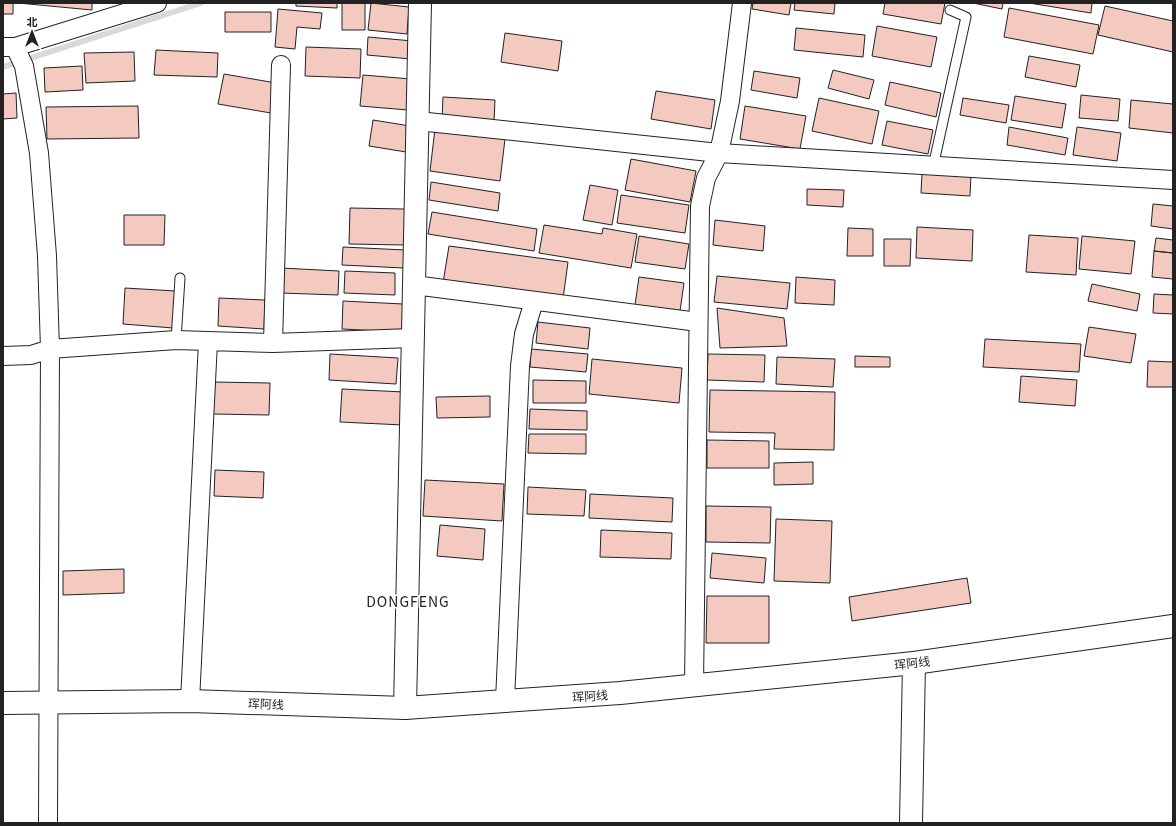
<svg xmlns="http://www.w3.org/2000/svg" width="1176" height="826" font-family="Georgia,'Noto Sans SC',serif">
<style>
.lines{fill:none;stroke-linecap:round;stroke-linejoin:round}
.stream{stroke:#d9d9d9;stroke-width:6}
.building{fill:#f3c9c0;stroke:#222}
.service-casing{stroke:#222;stroke-width:11}
.minor-casing{stroke:#222;stroke-width:20}
.tertiary-casing{stroke:#222;stroke-width:24}
.trunk-casing{stroke:#222;stroke-width:24}
.service{stroke:#fff;stroke-width:9}
.minor{stroke:#fff;stroke-width:18}
.tertiary{stroke:#fff;stroke-width:22}
.trunk{stroke:#fff;stroke-width:22}
.labels{text-anchor:middle;dominant-baseline:central;stroke-width:3;stroke-linejoin:round;paint-order:stroke}
.street-label{font-size:12px;fill:#222;stroke:#fff}
.quarter-label{font-size:14px;letter-spacing:1px;fill:#222;stroke:#fff}
</style>
<rect width="100%" height="100%" fill="#fff"/>
<g class="lines">
<path class="stream" d="M3,67L201,3"/>
</g>
<path class="building" d="M3,3H13V14H3Z
M18,3H92V10Z
M296,3H337V8L296,6Z
M342,3H365V30H342Z
M371,3L409,7L407,34L368,30Z
M753,3H791L789,15L752,9Z
M795,3H835L834,14L794,10Z
M885,3H945L941,24L883,14Z
M973,3H1003L1002,9Z
M1029,3H1092L1091,13Z
M1105,6L1173,21V52L1098,35Z
M1009,8L1099,25L1093,54L1004,37Z
M278,9L322,13L320,29L297,27L295,49L275,47Z
M225,12H271V32H225Z
M877,26L937,37L931,67L872,56Z
M796,28L865,35L863,57L794,50Z
M505,33L562,41L558,71L501,62Z
M368,37L413,41L411,59L367,55Z
M306,47L361,49L360,78L305,76Z
M156,50L218,53L217,77L154,75Z
M134,52L135,81L86,83L84,53Z
M1029,56L1080,65L1076,87L1025,77Z
M82,66L83,90L45,92L44,68Z
M833,70L874,80L869,99L828,88Z
M754,71L800,78L797,98L751,90Z
M224,74L276,83L271,113L218,104Z
M363,75L411,79L408,110L360,106Z
M890,82L941,93L936,117L885,105Z
M656,91L715,100L711,129L651,119Z
M16,93L17,118L3,119V94Z
M1081,95L1120,99L1118,121L1079,118Z
M1015,96L1066,104L1062,128L1011,120Z
M443,97L495,100L494,121L442,119Z
M819,98L879,111L872,144L812,131Z
M963,98L1009,105L1006,123L960,115Z
M1131,100L1173,104V133L1129,128Z
M138,106L139,138L47,139L46,107Z
M745,106L806,116L800,149L740,139Z
M373,120L410,126L406,152L369,146Z
M887,121L933,130L928,154L882,145Z
M1009,127L1068,138L1065,155L1007,145Z
M1077,127L1121,133L1117,161L1073,155Z
M435,129L505,139L500,181L430,171Z
M631,159L696,171L690,202L625,190Z
M922,173L971,175L970,196L921,193Z
M431,182L500,193L498,211L429,200Z
M590,185L618,190L612,225L583,220Z
M807,189L844,190L843,207L807,205Z
M621,195L689,205L685,233L617,223Z
M1153,204L1173,206V229L1151,226Z
M350,208L405,209L404,245L349,244Z
M432,212L537,229L534,251L428,234Z
M124,215H165L164,245H124Z
M715,220L765,226L763,251L713,245Z
M544,225L602,234L603,228L637,234L631,268L539,253Z
M917,227L973,230L972,261L916,258Z
M848,228L873,229V256H847Z
M1029,235L1078,238L1076,275L1026,272Z
M639,236L689,244L685,269L635,262Z
M1082,236L1135,241L1131,274L1079,269Z
M1156,238L1173,240V253L1154,251Z
M884,239H911L910,266H884Z
M449,246L568,262L563,299L443,283Z
M343,247L405,250L404,268L342,265Z
M1154,251L1173,253V279L1152,277Z
M281,268L339,271L338,295L280,293Z
M345,271L395,273V295L344,293Z
M717,276L790,283L787,309L714,302Z
M639,277L684,283L680,311L635,305Z
M796,277L835,280L834,305L795,303Z
M1092,284L1140,294L1137,311L1088,301Z
M125,288L176,291L173,328L123,324Z
M1154,294L1173,295V314L1153,313Z
M219,298L265,300L264,329L218,326Z
M343,301L403,304L402,332L342,329Z
M717,308L784,318L787,346L720,348Z
M538,322L590,328L588,349L536,343Z
M1089,327L1136,334L1131,363L1084,356Z
M985,339L1081,344L1079,372L983,367Z
M531,349L588,354L586,372L530,367Z
M330,354L398,358L396,384L329,380Z
M708,354L765,355L764,382L707,380Z
M855,356L890,357V367H855Z
M777,357L835,359L833,387L776,384Z
M592,359L682,368L679,403L589,394Z
M1148,361L1173,362V387H1147Z
M1021,376L1077,380L1075,406L1019,402Z
M533,380L586,381V403H533Z
M213,382L270,383L269,415L213,414Z
M342,389L404,392L403,425L340,422Z
M710,390L835,392L834,450L774,449L775,433L709,432Z
M490,396V417L437,418L436,397Z
M530,409L587,411V430L529,429Z
M529,434H586V454L528,453Z
M707,440L769,441V468H707Z
M813,462V484L774,485V463Z
M215,470L264,472L263,498L214,496Z
M425,480L504,484L502,521L423,516Z
M528,487L586,490L584,516L527,514Z
M590,494L673,498L672,522L589,518Z
M706,506L771,507L770,543L706,542Z
M776,519L832,521L830,583L774,581Z
M440,525L485,529L483,560L437,556Z
M601,530L672,533L671,559L600,557Z
M712,553L766,558L764,583L710,578Z
M124,569V593L63,595V571Z
M967,578L971,603L852,621L849,597Z
M707,596H769V643H706Z"/>
<g class="lines">
<g class="service-casing">
<path id="service" d="M933,167L966,17L950,10
M176,340L180,278"/>
</g>
<g class="minor-casing">
<path id="minor" d="M4,47H15L157,3
M15,47L24,66L39,153L47,256L50,349L48,823
M418,121L719,153L1173,180
M414,285L698,322
M273,343L281,65
M3,356L31,355L50,349L176,340L273,343L412,338
M694,686L700,206L706,178L719,153L730,101L742,3
M190,701L208,342
M505,701L520,366L524,334L534,301"/>
</g>
<g class="tertiary-casing">
<path id="tertiary" d="M405,708L420,3
M911,823L914,663"/>
</g>
<g class="trunk-casing">
<path id="trunk" d="M3,703L190,701L405,708L505,701L620,693L914,663L1173,626"/>
</g>
<use href="#service" class="service"/>
<use href="#minor" class="minor"/>
<use href="#tertiary" class="tertiary"/>
<use href="#trunk" class="trunk"/>
</g>
<g class="labels">
<g class="street-label">
<text transform="translate(912 662) rotate(-7)">珲阿线</text>
<text transform="translate(590 695) rotate(-4)">珲阿线</text>
<text transform="translate(266 703) rotate(2)">珲阿线</text>
</g>
<g class="quarter-label">
<text x="408" y="601">DONGFENG</text>
</g>
</g>
<rect width="1176" height="826" fill="none" stroke="#222222" stroke-width="8"/>
<g transform="translate(32 32)" stroke="#ffffff" stroke-width="3" paint-order="stroke">
<path d="M0-3L7 15L0 10L-7 15Z" fill="#222222"/>
<text y="-6" font-size="11" font-weight="bold" text-anchor="middle" fill="#222222">北</text>
</g>
</svg>
